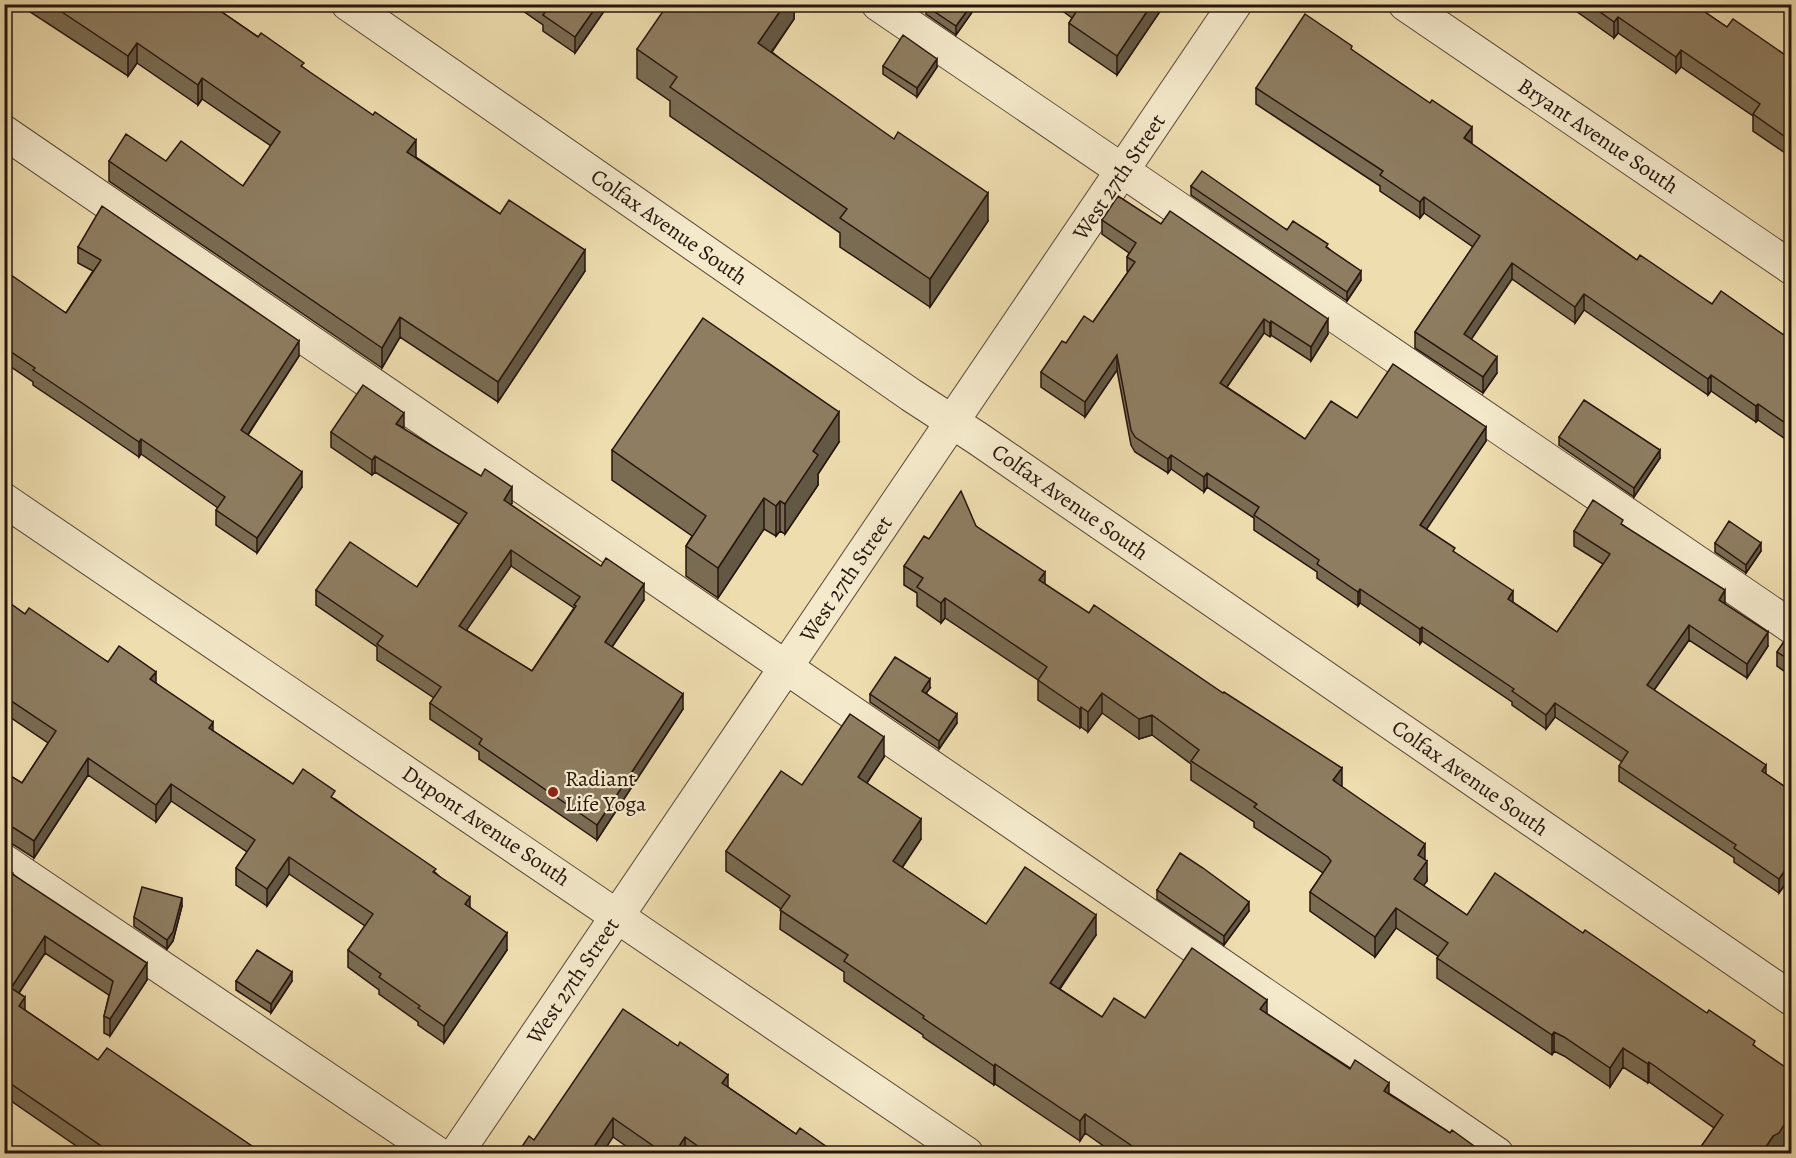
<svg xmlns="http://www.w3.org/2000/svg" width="1796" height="1158" font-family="Alegreya,serif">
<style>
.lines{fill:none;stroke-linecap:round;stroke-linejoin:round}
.minor-casing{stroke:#594736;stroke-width:35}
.minor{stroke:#f4e9cb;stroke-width:33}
.wall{fill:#7a6c53;stroke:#27150d;stroke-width:1.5;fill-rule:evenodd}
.shaded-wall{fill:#635844;stroke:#27150d;stroke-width:1.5}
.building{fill:#8e7d61;stroke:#27150d;stroke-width:1.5;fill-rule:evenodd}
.poi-dot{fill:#8f2418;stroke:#f4e9cb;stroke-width:2}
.labels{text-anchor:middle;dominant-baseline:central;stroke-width:4.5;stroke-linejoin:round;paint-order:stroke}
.street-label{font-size:22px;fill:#27150d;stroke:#f4e9cb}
.poi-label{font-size:22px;fill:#27150d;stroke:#f4e9cb;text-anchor:start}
</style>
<rect width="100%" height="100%" fill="#eeddaf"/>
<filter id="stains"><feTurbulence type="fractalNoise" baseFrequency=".00333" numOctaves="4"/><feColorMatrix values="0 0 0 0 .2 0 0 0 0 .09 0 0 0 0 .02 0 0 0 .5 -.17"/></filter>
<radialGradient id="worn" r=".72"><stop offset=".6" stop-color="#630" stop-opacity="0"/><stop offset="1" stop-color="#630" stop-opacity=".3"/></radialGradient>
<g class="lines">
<g class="minor-casing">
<path id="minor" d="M348,4L911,395L977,438L1792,999
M878,4L1792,627
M1405,4L1792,268
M4,132L1497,1154
M4,500L967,1154
M4,861L438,1154
M456,1154L1235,4"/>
</g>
<use href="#minor" class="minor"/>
</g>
<path class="wall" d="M18,4H210L304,68L416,157L585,271L498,402L400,337L382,368L109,181V161H166L243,186L271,146L202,99L198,105L137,63L128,76Z
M513,4H609L575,53L543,31V25Z
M794,4V19L772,52L988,221L930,307L840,247V233L670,116V101L637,78V49Z
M975,4V8L956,35L926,14V6Z
M1053,4H1165L1117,75L1069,42V23L1072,18Z
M1566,4H1693L1727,27L1791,59V58V157L1753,131V116L1681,67L1676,73L1618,33L1614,38Z
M1352,50L1471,144L1637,260L1712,304L1791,340V443L1758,420L1756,422L1711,391L1708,395L1584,310L1575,323L1512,279L1471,339L1497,373L1483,393L1415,348V332L1473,247L1424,213L1420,218L1380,191V186L1256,104V88Z
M883,66L937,67L917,97L883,74Z
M1191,186L1328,248L1361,280L1347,301L1191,195Z
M1102,220L1328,334L1311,361L1271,335L1270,337L1264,333L1227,387L1305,439L1357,418L1486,441L1426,529L1513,602L1557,632L1603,564L1574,546V531L1623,525L1725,604L1768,646L1747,678L1689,640L1654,690L1766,774L1791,791V887L1786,883L1779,893L1734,862V858L1619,781V766L1622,762L1555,717L1546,729L1512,705V702L1422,641L1420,644L1360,603L1358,606L1317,578V572L1254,530V518L1207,487L1204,492L1171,469L1168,473L1135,452L1131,445L1117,370L1085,417L1041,387V372L1066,343L1093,322L1128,272L1127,271V257L1129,253L1102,234Z
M78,247L299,356L248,435L302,487L257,553L216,525V510L218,508L141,454L139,457L82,418L33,385V382L4,362V279L66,313L93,271L78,263Z
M404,429L512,503L511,505L644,600L612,647L683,709L597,840L479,759V752L430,719V703L434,698L377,660V647L316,605V590L417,587L459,524L375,472L372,475L331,447V432ZM511,566L574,608L532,671L466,630Z
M1559,437L1660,458L1634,497L1559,445Z
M839,442L818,474V485L785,534L780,531L776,536L764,529L718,598L686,576V546L692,536L612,480V450Z
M976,526L1045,584L1342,787L1425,860L1427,881L1423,885L1467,915L1583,933L1755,1046L1787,1136L1786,1142L1779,1153L1696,1154L1714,1128L1649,1082L1648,1083L1623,1067L1610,1087L1564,1056L1554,1051L1552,1055L1437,978V958L1439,957L1396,928L1375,957L1310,911V892L1323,873L1254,827V822L1191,780V764L1152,735L1139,739L1102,713L1088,732L1081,727L1080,728L1038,700V680L945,618L941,623L917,606V593L904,585V566L929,539Z
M1715,543L1761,551L1746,573L1715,552Z
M4,599L25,614L108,662L156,683L213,731L293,784L335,799L436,873L470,907L507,950L444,1043L418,1025V1022L379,994V990L348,967V950L365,926L289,874L267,906L236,885V868L247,852L171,801L156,822L88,775L34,858L14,845L4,842V772L22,783L48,743L4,713Z
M1791,631V676L1777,666V652Z
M930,688L926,693L957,723L939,749L870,702V694Z
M884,757L867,783L921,839L902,868L986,924L1096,935L1060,989L1102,1017L1145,1018L1267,1014L1450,1133L1485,1154H1115L1085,1133L1080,1141L995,1084L994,1085L923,1037V1035L844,981V972L780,929L781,909L726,871V851L802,785Z
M4,867L147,980L110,1036L104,1033V1016L109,995L45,953L19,993L25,1010L98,1060L264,1154H88L4,1096Z
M1157,890L1249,911L1224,945L1157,899Z
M182,906L173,941L167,949L134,926V917Z
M236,981H292L271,1013L236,990Z
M728,1087L796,1134L837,1154H637L613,1137L534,1140Z"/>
<path class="shaded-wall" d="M4,4H15L4,20Z
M598,4H609L575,53V37Z
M785,4H794V19L758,71V43Z
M972,4H975V8L956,35V26Z
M1152,4H1165L1117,75V56Z
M1618,17V33L1614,38V22Z
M137,43V63L128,76V56Z
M1681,50V67L1676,73V57Z
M937,59V67L917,97V88Z
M202,78V99L198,105V85Z
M1472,127V143L1464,138Z
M416,140V160L407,152Z
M988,193V221L930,307V279Z
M1424,197V213L1420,218V202Z
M585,250V271L498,402V382Z
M1512,263V279L1464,350V334Z
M1361,271V280L1347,301V292Z
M1584,294V310L1575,323V307Z
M400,317V337L382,368V348Z
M1264,319V333L1220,397V383Z
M1328,319V334L1311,361V347Z
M1271,321V335L1270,337V323Z
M299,341V356L241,445V430Z
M1117,355V370L1085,417V402Z
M1497,357V373L1483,393V377Z
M1711,375V391L1708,395V379Z
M1758,404V420L1756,422V406Z
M839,412V442L818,474V485L785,534V504L813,451Z
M404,413V428L396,424Z
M1486,427V441L1420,539V525Z
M141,439V454L139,457V442Z
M1660,450V458L1634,497V488Z
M1171,455V469L1168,473V459Z
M375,456V472L372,475V460Z
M302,472V487L257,553V538Z
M1207,473V487L1204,492V477Z
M512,487V503L504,516V500Z
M764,498V529L718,598V568Z
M780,501V531L776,536V506Z
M1761,543V551L1746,573V565Z
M511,550V566L459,641V626Z
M1045,572V591L1039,580Z
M644,584V600L605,657V642Z
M1360,589V603L1358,606V592Z
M1725,590V604L1719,600Z
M1513,591V606L1508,599Z
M945,598V618L941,623V603Z
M1689,625V640L1647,700V685Z
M1422,627V641L1420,644V629Z
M1768,632V646L1747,678V664Z
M156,672V689L150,679Z
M930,679V688L922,699V691Z
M1102,693V713L1088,732V712Z
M683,694V709L597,840V825Z
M1555,703V717L1546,729V715Z
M1081,707V727L1080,728V709Z
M957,714V723L939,749V741Z
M1152,715V735L1139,739V719Z
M213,722V739L209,728Z
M884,737V757L858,796V777Z
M88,758V775L34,858V841Z
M1766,765V780L1762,771Z
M1342,768V788L1333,780Z
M171,784V801L156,822V805Z
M921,819V839L893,881V861Z
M1425,844V863L1427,861V881L1414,899V879L1418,855Z
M289,857V874L267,906V889Z
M1786,869V883L1779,893V879Z
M470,897V914L465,904Z
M182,898V906L173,941L167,949V940Z
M1249,902V911L1224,945V936Z
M1396,908V928L1375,957V937Z
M1096,915V935L1050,1002V983Z
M507,933V950L444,1043V1026Z
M45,936V953L11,1005V988Z
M147,963V980L110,1036V1019Z
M292,972V981L271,1013V1004Z
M25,997V1014L19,1006Z
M1267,1000V1019L1260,1009Z
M1554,1032V1051L1552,1055V1035Z
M1623,1048V1067L1610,1087V1068Z
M1649,1062V1082L1648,1083V1064Z
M995,1064V1084L994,1085V1066Z
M728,1075V1094L722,1083Z
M1389,1083V1103L1384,1091Z
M1791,1110V1129L1787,1136L1786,1142L1779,1153L1761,1154Z
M1085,1114V1133L1080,1141V1121Z
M613,1118V1137L602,1154H589Z
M685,1137V1154H674Z"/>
<path class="building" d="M50,4H210L258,37L261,33L304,63L301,66L373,115L375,112L416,140L407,152L500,214L509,200L585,250L498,382L400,317L382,348L109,161L126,134L166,161L181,141L243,186L280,132L202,78L198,85L137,43L128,56Z
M537,4H598L575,37L543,15L546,11Z
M668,4H785L758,43L894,139L898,132L988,193L930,279L840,218L847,209L670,87L677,77L637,49Z
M927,4H972L956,26L926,6Z
M1081,4H1152L1117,56L1069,23Z
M1589,4H1693L1727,27L1733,19L1791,59V58V141L1753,114L1760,104L1681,50L1676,57L1618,17L1614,22Z
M1305,14L1352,46L1351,49L1430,103L1432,100L1472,127L1464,138L1637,260L1640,255L1712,304L1721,291L1791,340V427L1758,404L1756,406L1711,375L1708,379L1584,294L1575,307L1512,263L1464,334L1497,357L1483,377L1415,332L1480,236L1424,197L1420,202L1380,175L1383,171L1256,88Z
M903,35L937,59L917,88L883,66Z
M1202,171L1287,230L1293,221L1328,244L1326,247L1361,271L1347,292L1191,186Z
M1118,196L1161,224L1170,211L1328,319L1311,347L1271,321L1270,323L1264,319L1220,383L1305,439L1331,401L1357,418L1393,364L1486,427L1420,525L1455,548L1453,551L1513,591L1508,599L1557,632L1610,554L1574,531L1593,500L1623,520L1621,524L1725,590L1719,600L1768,632L1747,664L1689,625L1647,685L1766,765L1762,771L1791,791V872L1786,869L1779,879L1734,848L1736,845L1619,766L1628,752L1555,703L1546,715L1512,691L1514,689L1422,627L1420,629L1360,589L1358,592L1317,564L1319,560L1254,515L1259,507L1207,473L1204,477L1171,455L1168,459L1135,437L1131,430L1117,355L1085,402L1041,372L1062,341L1066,343L1084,316L1093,322L1135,262L1127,257L1136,243L1102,220Z
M102,206L299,341L241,430L302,472L257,538L216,510L225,497L141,439L139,442L82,403L33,370L35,368L4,347V279L7,281L11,275L66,313L101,260L78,247Z
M703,318L839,412L813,451L818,455L785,504L780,501L776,506L764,498L718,568L686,546L706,516L612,450Z
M363,385L404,413L396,424L481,476L485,469L512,487L504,500L601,566L606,558L644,584L605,642L683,694L597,825L479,744L482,739L430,703L441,687L377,644L383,636L316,590L350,542L417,587L467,513L375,456L372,460L331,432ZM511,550L580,597L574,605L576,606L532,671L459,626Z
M1584,400L1660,450L1634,488L1559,437Z
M961,491L976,526L1045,572L1039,580L1089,613L1094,605L1223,693L1224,692L1342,768L1333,780L1337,783L1425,844L1418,855L1427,861L1414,879L1467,915L1495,873L1583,933L1585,930L1707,1013L1709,1010L1755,1041L1753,1045L1791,1071V1110L1787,1116L1786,1122L1779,1133L1773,1136L1761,1154H1696L1723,1115L1649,1062L1648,1064L1623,1048L1610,1068L1564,1037L1554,1032L1552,1035L1437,958L1448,943L1396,908L1375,937L1310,892L1331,861L1328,857L1254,807L1257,804L1191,761L1199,750L1152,715L1139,719L1102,693L1088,712L1081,707L1080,709L1038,680L1047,667L945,598L941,603L917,587L923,578L904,566L924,536L929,539Z
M1729,521L1761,543L1746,565L1715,543Z
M4,599L25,614L29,608L108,662L119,646L156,672L150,679L213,722L209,728L293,784L303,769L335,791L331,797L436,869L433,872L470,897L465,904L507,933L444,1026L418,1008L420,1006L379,977L381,974L348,950L373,914L289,857L267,889L236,868L255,840L171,784L156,805L88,758L34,841L14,828L4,825V772L22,783L56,731L4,696Z
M1791,631V661L1777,652Z
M895,657L930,679L922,691L957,714L939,741L870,694Z
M850,714L884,737L858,777L921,819L893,861L986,924L1025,867L1096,915L1050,983L1102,1017L1114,998L1145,1018L1192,948L1267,1000L1260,1009L1350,1069L1355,1060L1389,1083L1384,1091L1450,1133L1452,1130L1485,1154H1144L1085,1114L1080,1121L995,1064L994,1066L923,1018L924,1016L844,961L848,955L780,910L790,896L726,851L781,771L802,785Z
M1180,853L1203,868L1249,902L1224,936L1157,890Z
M4,867L13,873L12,874L147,963L110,1019L104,1016L113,981L45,936L11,988L25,997L19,1006L98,1060L107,1048L264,1154H113L4,1079V1066L10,1059L4,1055Z
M142,887L182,898L173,932L167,940L134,917Z
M257,950L292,972L271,1004L236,981Z
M623,1009L678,1046L680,1042L728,1075L722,1083L796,1134L800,1128L837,1154H709L685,1137L674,1154H665L613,1118L589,1154H517L529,1136L534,1140Z"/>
<circle class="poi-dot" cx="553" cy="792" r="6"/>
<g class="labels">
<g class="street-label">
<text transform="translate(1598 136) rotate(34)">Bryant Avenue South</text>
<text transform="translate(1119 177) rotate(-56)">West 27th Street</text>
<text transform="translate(669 227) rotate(35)">Colfax Avenue South</text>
<text transform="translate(1070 502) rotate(35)">Colfax Avenue South</text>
<text transform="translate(846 579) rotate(-56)">West 27th Street</text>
<text transform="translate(1470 778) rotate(35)">Colfax Avenue South</text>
<text transform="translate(486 826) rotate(34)">Dupont Avenue South</text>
<text transform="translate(573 981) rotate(-56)">West 27th Street</text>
</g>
<g class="poi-label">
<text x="565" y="779">Radiant<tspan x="565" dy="25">Life Yoga</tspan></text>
</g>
</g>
<rect width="1796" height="1158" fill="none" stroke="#eeddaf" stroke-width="24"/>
<rect x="6" y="6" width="1784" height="1146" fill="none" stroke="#27150d" stroke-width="3"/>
<rect x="12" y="12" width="1772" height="1134" fill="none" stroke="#27150d" stroke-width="1.5"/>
<rect width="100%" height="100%" filter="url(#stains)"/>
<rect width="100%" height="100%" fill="url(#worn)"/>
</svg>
